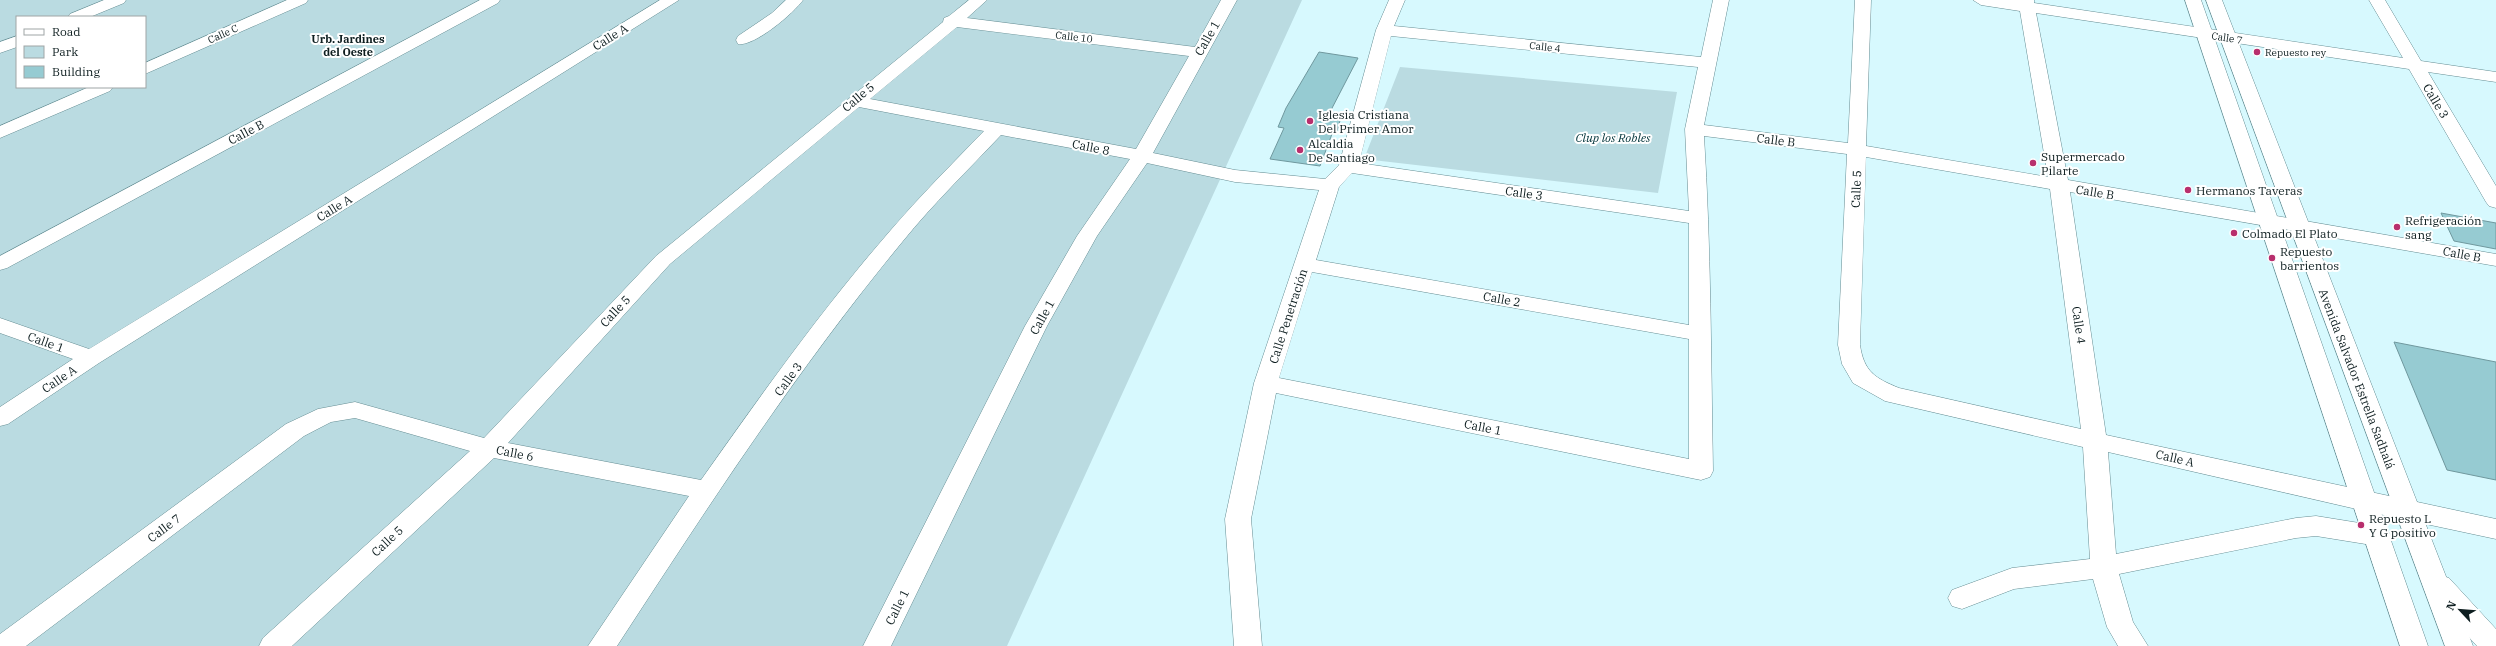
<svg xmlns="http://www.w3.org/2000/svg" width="2496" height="646" font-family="'IBM Plex Serif',serif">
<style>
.green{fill:#badbe1;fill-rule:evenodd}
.building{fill:#96cbd2;stroke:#70989e}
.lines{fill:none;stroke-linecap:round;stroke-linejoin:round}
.minor-casing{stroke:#658d93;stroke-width:1}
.major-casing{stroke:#658d93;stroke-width:1}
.minor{fill:#fff;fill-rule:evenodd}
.major{fill:#fff;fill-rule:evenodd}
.poi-dot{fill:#b82f6d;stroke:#fff;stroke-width:1.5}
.labels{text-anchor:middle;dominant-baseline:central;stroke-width:4;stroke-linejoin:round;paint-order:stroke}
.far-street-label{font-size:10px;fill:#0e1e20;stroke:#fff}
.far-poi-label{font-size:10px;fill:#0e1e20;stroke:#fff;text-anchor:start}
.far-neighbourhood-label{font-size:11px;font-weight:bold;fill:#0e1e20;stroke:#fff}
.street-label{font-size:12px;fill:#0e1e20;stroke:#fff}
.poi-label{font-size:12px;fill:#0e1e20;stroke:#fff;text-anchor:start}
.park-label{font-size:12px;font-style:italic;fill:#003339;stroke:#fff}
</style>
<rect width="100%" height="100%" fill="#d7f9fe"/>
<path class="green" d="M0,0H1302L1007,646H0ZM17,17H145V87H17Z
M1400,67L1677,92L1658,193L1364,159Z"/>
<path class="building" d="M1319,52L1358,58L1330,112L1342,114L1336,134H1332L1320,166L1270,159L1284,128L1278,127L1286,108Z
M2441,213L2496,223V249L2454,241Z
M2394,342L2496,362V480L2447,470Z"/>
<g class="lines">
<g class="minor-casing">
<path id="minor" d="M104,0H126L124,3L90,17H68L70,14Z
M287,0H308L306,3L145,74V63Z
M480,0H500L498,3L7,268L0,270V256Z
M660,0H679L99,363L8,424L0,426V407L73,359L0,333V318L89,349Z
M786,0H803C794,13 754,47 738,44L736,40L738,36L772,13Z
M969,0H987L967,18L1195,47L1221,0H1237L1153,153L1235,170L1325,179L1339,165L1376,30L1389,0H1405L1394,26L1701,57L1713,0H1729L1704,125L1848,143L1855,0H1871L1866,146L2048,177L2020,11L1981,5L1973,0H2034V3L2403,58L2369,0H2385L2421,61L2496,72V82L2428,72L2496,186V208L2489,206L2486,202L2409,69L2036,13L2068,180L2496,254V266L2070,192L2106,435L2496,519V539L2365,511L2108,452L2116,554L2296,518L2316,516L2378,526L2387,529L2391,536L2387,543L2378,546L2316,536L2296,538L2119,574L2133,622L2148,646H2118L2107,627L2093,579L2014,589L1962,609L1952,606L1948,598L1952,590L2012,568L2090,559L2083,447L1885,401L1853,383L1842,364L1838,345L1847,154L1704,136C1711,247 1711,359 1713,471L1710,477L1701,480L1276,393L1251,519L1262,646H1234L1225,519L1254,383L1319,190L1235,182L1147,163L1097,236L1047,326L891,646H863L1025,326L1077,236L1130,159L1001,135C968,170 933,204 903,241C798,368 707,508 617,646H588L689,496L494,458L292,646H259L263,638L470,451L355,418L331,422L304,436L26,646H0V634L286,424L318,409L355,402L484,438L656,256L943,22L944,18L949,16ZM957,27L1189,56L1136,149L870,99ZM1391,36L1698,67L1685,129L1689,211L1359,163ZM859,107L984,131C952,164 920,196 890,231C822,309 761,395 701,480L508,443L670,264ZM1866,157L2050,189L2081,429L1899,388C1875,378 1864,372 1860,345ZM1352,173L1689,223V325L1316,260L1339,187ZM1312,272L1689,339V459L1279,378Z
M17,36V47L0,53V42Z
M89,87H113L110,91L0,138V126Z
M2439,575L2449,578L2496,629V646H2477L2429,594L2425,586L2429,578Z"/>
</g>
<g class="major-casing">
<path id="major" d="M2185,0H2201L2428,646H2400Z
M2206,0H2222L2473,646H2445Z"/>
</g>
<use href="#minor" class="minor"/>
<use href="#major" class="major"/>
</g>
<g class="poi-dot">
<circle cx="2257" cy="52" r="4"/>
<circle cx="1310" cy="121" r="4"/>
<circle cx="1300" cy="150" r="4"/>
<circle cx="2033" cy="163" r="4"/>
<circle cx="2188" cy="190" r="4"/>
<circle cx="2397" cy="227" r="4"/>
<circle cx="2234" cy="233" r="4"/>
<circle cx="2272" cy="258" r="4"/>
<circle cx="2361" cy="525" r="4"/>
</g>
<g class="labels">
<g class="far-street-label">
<text transform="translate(223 34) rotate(-24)">Calle C</text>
<text transform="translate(1074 37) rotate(7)">Calle 10</text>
<text transform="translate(2227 38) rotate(9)">Calle 7</text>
<text transform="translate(1545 47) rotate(6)">Calle 4</text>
</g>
<g class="far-poi-label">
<text x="2265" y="52">Repuesto rey</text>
</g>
<g class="far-neighbourhood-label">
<text x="348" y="39">Urb. Jardines<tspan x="348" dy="13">del Oeste</tspan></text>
</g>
<g class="street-label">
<text transform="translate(610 37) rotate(-32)">Calle A</text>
<text transform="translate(1207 38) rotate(-60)">Calle 1</text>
<text transform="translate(858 97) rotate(-40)">Calle 5</text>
<text transform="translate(2436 101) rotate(59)">Calle 3</text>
<text transform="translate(246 132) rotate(-28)">Calle B</text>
<text transform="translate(1776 140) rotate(7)">Calle B</text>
<text transform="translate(1091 147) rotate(11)">Calle 8</text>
<text transform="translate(1856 189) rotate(-88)">Calle 5</text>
<text transform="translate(2095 192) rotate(9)">Calle B</text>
<text transform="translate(1524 193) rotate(8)">Calle 3</text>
<text transform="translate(334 208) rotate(-32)">Calle A</text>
<text transform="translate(2462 254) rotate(10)">Calle B</text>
<text transform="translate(1502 299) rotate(10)">Calle 2</text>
<text transform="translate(615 311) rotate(-47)">Calle 5</text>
<text transform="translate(1288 316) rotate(-72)">Calle Penetración</text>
<text transform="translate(1042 317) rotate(-61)">Calle 1</text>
<text transform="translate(2079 325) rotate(82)">Calle 4</text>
<text transform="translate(46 342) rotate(20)">Calle 1</text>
<text transform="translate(59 379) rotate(-34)">Calle A</text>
<text transform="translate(788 379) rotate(-54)">Calle 3</text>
<text transform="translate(2357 379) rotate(69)">Avenida Salvador Estrella Sadhalá</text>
<text transform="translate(1483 427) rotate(11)">Calle 1</text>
<text transform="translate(515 453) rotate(11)">Calle 6</text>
<text transform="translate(2175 458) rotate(13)">Calle A</text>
<text transform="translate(164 528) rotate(-37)">Calle 7</text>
<text transform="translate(387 541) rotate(-43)">Calle 5</text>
<text transform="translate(897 607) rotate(-63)">Calle 1</text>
</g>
<g class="poi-label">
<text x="1318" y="114">Iglesia Cristiana<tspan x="1318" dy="14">Del Primer Amor</tspan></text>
<text x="1308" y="143">Alcaldia<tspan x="1308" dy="14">De Santiago</tspan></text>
<text x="2041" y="156">Supermercado<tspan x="2041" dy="14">Pilarte</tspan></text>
<text x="2196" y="190">Hermanos Taveras</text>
<text x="2405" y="220">Refrigeración<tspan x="2405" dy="14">sang</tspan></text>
<text x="2242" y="233">Colmado El Plato</text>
<text x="2280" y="251">Repuesto<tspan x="2280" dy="14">barrientos</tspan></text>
<text x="2369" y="518">Repuesto L<tspan x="2369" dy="14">Y G positivo</tspan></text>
</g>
<g class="park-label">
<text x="1613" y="137">Clup los Robles</text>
</g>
</g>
<rect x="16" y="16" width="130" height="72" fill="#ffffff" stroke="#9fa5a6"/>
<rect x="24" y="29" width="20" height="6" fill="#ffffff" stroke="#9fa5a6"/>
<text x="52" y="36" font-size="12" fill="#0e1e20">Road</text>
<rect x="24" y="46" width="20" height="12" fill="#badbe1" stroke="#9fa5a6"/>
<text x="52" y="56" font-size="12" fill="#0e1e20">Park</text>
<rect x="24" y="66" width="20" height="12" fill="#96cbd2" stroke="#9fa5a6"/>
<text x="52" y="76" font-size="12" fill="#0e1e20">Building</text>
<g transform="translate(2460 610) rotate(296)" stroke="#ffffff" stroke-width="3" paint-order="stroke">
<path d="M0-3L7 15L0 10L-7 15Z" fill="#0e1e20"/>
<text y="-6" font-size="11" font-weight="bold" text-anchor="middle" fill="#0e1e20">N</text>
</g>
</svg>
